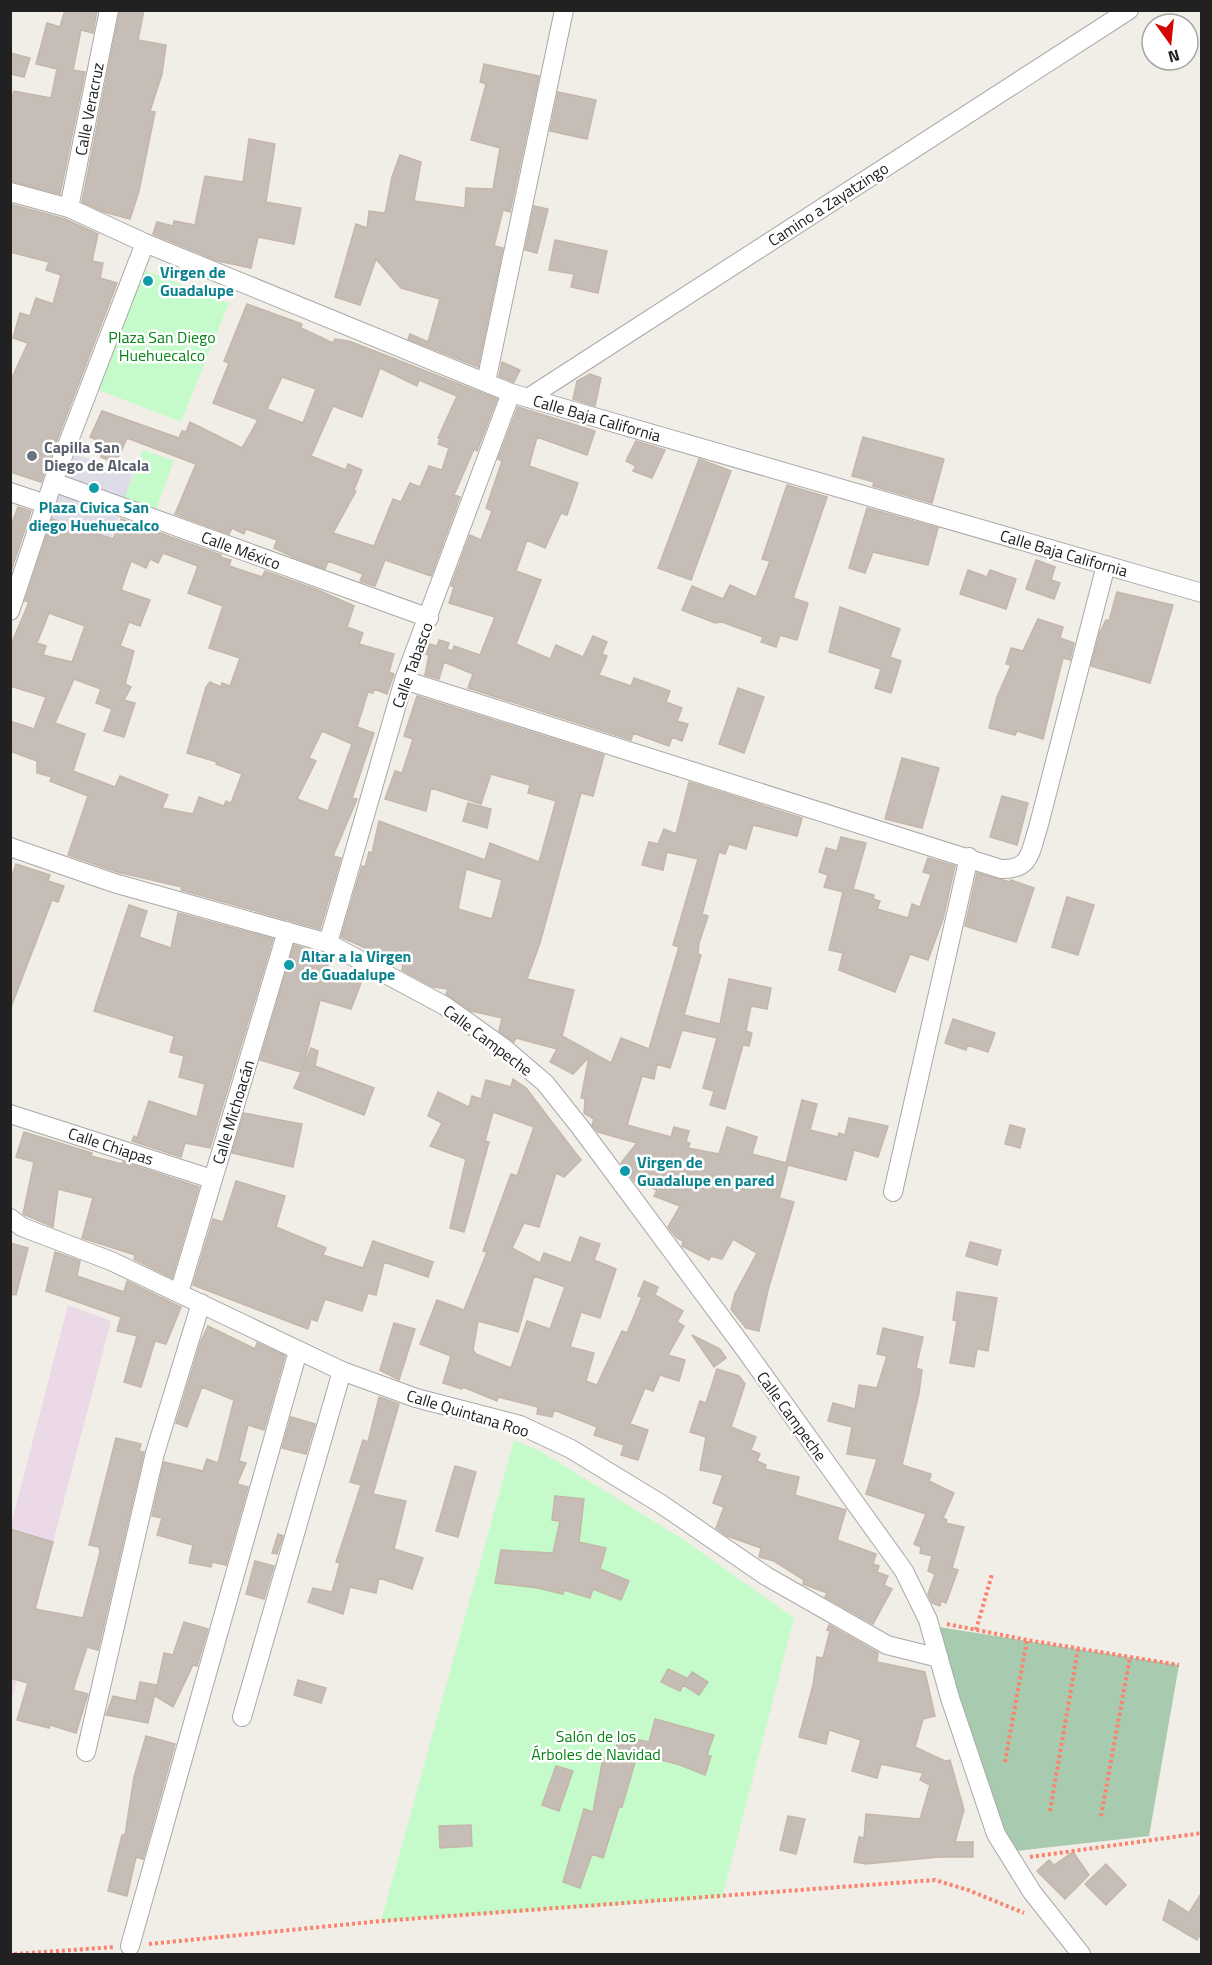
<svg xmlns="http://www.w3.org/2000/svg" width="1212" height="1965" font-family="'Titillium Web',sans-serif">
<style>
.industrial{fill:#ebd9e7}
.cemetery{fill:#a8cbaf}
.park{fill:#c5fbcb}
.plaza{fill:#dcdbe7}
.building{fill:#c6beb6;stroke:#c4b6a9;stroke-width:1.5;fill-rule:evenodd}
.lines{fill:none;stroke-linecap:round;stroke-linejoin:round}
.street-casing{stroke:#a8a8a8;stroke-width:20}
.path{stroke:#fc826d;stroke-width:4;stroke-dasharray:3 3;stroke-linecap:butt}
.street{stroke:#fff;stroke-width:18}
.culture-dot{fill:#0f9aa8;stroke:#fff;stroke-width:2}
.worship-dot{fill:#6b7280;stroke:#fff;stroke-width:2}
.labels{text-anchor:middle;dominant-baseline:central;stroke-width:5;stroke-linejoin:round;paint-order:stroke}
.street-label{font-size:16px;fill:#212121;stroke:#fff}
.culture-label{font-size:16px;font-weight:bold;fill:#0d838f;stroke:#fff;text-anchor:start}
.park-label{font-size:16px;fill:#0a8419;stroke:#fff}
.worship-label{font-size:16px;font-weight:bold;fill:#5b616d;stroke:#fff;text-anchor:start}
</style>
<rect width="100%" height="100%" fill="#f1eee7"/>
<path class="industrial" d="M68,1305L111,1321L11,1702V1525Z"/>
<path class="cemetery" d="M939,1627L1179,1665L1149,1836L1015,1851L989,1798Z"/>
<path class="park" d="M144,270L229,303L181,422L96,389Z
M143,450L174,461L155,513L123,502Z
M514,1440L540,1451L684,1540L794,1618L722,1898L381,1921Z"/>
<path class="plaza" d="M71,453L133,474L111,538L50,518Z"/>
<path class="building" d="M65,10H97L93,33L81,30L73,70L85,72L60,194L10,181V106L14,91L51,98L57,69L36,64L47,23L60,27Z
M120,10H144L138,40L166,45L162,74L150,111L155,112L139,191L130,219L104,212L82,202Z
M10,53L30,58L24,77L10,74Z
M484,64L539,76L510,212L503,210L494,246L503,248L478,367L408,339L410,334L428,342L440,299L401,288L376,259L360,305L335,297L356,224L367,228L369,211L385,213L392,177L400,155L421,162L414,201L465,208L466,188L493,189L500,148L471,140L486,84L480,82Z
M558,92L596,100L587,139L550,131Z
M249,139L275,144L266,202L301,208L294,244L258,237L251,268L218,261L153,234L157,222L173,226L174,221L195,225L205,176L243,182Z
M10,204L65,219L98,234L92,261L103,263L100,278L117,283L41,482L10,472V382L28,343L13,338L20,313L30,316L36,298L53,304L61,275L46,270L49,262L10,252Z
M534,206L548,209L537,253L525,250Z
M555,240L607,251L598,293L571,287L574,274L549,270Z
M247,304L302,324L301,328L333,343L335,339L349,341L497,399L477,451L474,449L454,495L460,497L431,576L385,560L375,586L360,581L363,574L328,561L325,569L293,557L274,548L277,540L246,529L244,534L232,528L229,534L175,514L196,464L127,438L116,463L101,457L106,444L90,437L102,411L179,438L182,431L186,432L190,422L242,448L258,420L213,403L229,363L224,361ZM380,368L417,386L419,380L457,396L438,438L440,439L438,444L449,448L442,470L429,466L420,487L410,483L401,502L393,499L374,546L333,533L356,491L354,490L362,470L348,464L346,470L311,456L333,406L362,417ZM282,377L316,389L303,423L267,409Z
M502,362L520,370L514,382L499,376Z
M590,374L601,378L595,406L573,399L577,381Z
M518,407L595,431L587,455L537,437L529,466L578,483L567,515L561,513L545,548L527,540L516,571L541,580L516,644L550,659L556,645L583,657L593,636L607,642L602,654L607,656L599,675L631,686L634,678L670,691L666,702L682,708L677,721L688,724L682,741L672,737L669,746L633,733L631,740L468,688L473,674L444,662L439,679L425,675L429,655L426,654L429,644L437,646L439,640L449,643L447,649L453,651L454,646L480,655L495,617L449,603L454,587L451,586L470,535L481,540L492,511L486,508L502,461L498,459Z
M863,437L944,459L932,503L873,486L874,482L852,476Z
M636,441L665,450L652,478L633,471L636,466L626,461Z
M699,459L731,471L691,580L658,568Z
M787,485L827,497L793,598L808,603L797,640L780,635L776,647L761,642L763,637L722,622L715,623L682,610L692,586L723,599L730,585L756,597L770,561L762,559Z
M18,507L31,511L10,574V528Z
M867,508L938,528L928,565L873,552L865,573L849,568Z
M52,519L113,539L121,519L221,555L220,557L231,560L229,566L262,577L265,571L318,590L354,606L347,627L363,633L359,644L394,654L389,672L394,674L387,694L374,689L373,693L368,692L357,727L374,733L352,798L357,799L333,856L341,858L320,929L181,890L182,887L117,872L68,855L88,796L50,781L52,777L37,773V761L10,751V721L34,729L46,697L10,686V647L29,602L25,601ZM163,553L198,566L188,593L223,606L209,648L240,658L230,686L222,683L221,687L210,682L206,687L187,753L217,762L216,764L242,774L231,803L226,801L224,806L199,797L193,814L162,808L168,795L120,776L115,787L73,771L85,734L55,723L74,679L101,689L96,703L112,709L104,731L124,737L135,703L124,700L131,687L125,684L134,651L120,646L129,622L140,626L150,600L121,590L131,561L146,568L150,559L158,563ZM49,613L85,626L72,662L43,655L46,646L37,643ZM322,731L352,744L328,811L297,799L316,761L309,758Z
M1036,560L1055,567L1051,580L1060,583L1054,599L1026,589Z
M968,570L987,577L990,570L1016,579L1006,609L960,594Z
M1117,592L1173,605L1150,683L1091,666L1100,632L1106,620L1109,621Z
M840,607L900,629L890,657L901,661L891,693L875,688L881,669L829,652Z
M1038,619L1063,627L1060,638L1074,643L1070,660L1063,658L1043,739L1017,731L1015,735L989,728L997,697L1011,665L1006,664L1011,648L1023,651Z
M738,688L764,697L744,753L719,744Z
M417,696L604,755L593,796L581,793L540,943L527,979L574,990L562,1036L611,1063L621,1038L649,1049L679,947L673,945L698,859L667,852L663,870L642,865L649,842L658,844L664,829L676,834L689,782L802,818L797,836L753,825L746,849L729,844L725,854L719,852L702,914L708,916L699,943L698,954L701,955L684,1015L720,1024L729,979L771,988L767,1009L751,1006L746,1031L752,1033L749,1046L743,1045L725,1109L710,1105L714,1091L703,1088L717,1038L682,1030L670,1068L657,1064L654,1079L642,1076L627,1125L671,1137L674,1127L689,1131L686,1142L690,1143L688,1148L719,1154L727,1127L757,1137L752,1154L786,1163L802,1100L817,1104L810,1130L838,1137L839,1133L845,1135L849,1118L888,1126L878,1157L854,1150L846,1180L788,1165L779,1198L794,1202L768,1290L759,1331L746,1328L731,1309L735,1294L757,1253L733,1239L722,1259L711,1256L709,1260L682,1246L683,1241L677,1238L668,1227L680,1206L654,1196L657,1190L634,1181L621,1163L637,1143L598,1132L592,1125L594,1119L584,1113L585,1099L581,1098L589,1057L573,1074L550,1062L557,1049L516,1038L514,1042L499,1031L502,1018L471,1011L446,994L448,989L433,987L402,970L403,965L341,937L362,866L365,867L369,852L372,853L379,821L485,860L490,843L539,862L556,801L528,793L530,785L491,774L481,804L431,788L426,811L385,799L395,771L402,773L413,739L404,736ZM466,869L502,880L492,919L458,909Z
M902,758L939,768L922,828L885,819Z
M1002,796L1028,803L1017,845L990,837Z
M468,803L491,809L487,828L463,821Z
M841,837L866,843L853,889L874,895L873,899L880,901L877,909L908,918L912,904L920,907L931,874L923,872L928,858L955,866L943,919L928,960L910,954L895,992L839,970L843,953L829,950L843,892L824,887L828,875L819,872L826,848L837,851Z
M16,864L50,875L48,881L64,886L58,902L52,900L11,1007L10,882Z
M977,873L1010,882L1011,880L1034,888L1016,942L965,926Z
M1067,897L1094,905L1078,955L1052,947Z
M129,905L147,911L139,937L171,948L178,913L273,939L210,1148L185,1143L181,1157L132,1141L134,1136L137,1138L149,1101L197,1117L205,1084L179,1077L184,1056L170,1052L174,1036L94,1011Z
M294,945L330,957L327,970L361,983L351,1009L320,1000L303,1068L311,1048L318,1051L315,1066L374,1088L364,1115L294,1088L301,1072L260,1060Z
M953,1019L995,1033L988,1052L967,1045L966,1050L945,1043Z
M513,1079L526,1088L581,1160L564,1177L556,1173L539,1227L524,1223L512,1248L540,1263L544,1253L571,1263L580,1237L600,1244L594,1260L616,1269L600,1318L581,1312L570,1347L594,1353L586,1381L597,1385L622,1331L627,1333L642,1297L638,1296L644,1281L658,1287L655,1295L683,1311L677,1322L684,1326L668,1355L685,1360L679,1381L660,1375L653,1391L645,1388L630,1424L648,1430L638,1460L621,1455L624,1445L594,1435L597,1427L554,1410L552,1417L537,1414L538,1407L498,1397L497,1401L463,1387L462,1389L443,1383L451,1356L420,1344L437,1300L464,1310L487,1252L483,1251L511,1174L517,1176L534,1127L493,1112L485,1141L489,1142L464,1232L450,1228L466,1159L430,1146L442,1123L428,1116L438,1092L469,1107L472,1096L481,1099L486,1080L511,1087ZM534,1276L565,1287L550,1329L527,1321L511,1368L476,1354L473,1350L478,1321L518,1332Z
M244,1113L302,1124L293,1167L232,1153Z
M1010,1125L1025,1129L1020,1148L1005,1144Z
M24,1132L92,1153L91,1156L122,1164L123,1162L199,1187L172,1278L134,1259L135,1255L82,1238L93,1198L58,1189L53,1227L23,1214L34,1162L16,1157Z
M236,1181L285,1196L276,1227L326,1248L323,1255L363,1268L373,1241L433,1262L428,1277L384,1262L376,1295L368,1293L362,1311L325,1299L317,1321L311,1319L308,1329L193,1285L213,1219L223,1222Z
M970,1242L1001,1250L997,1265L966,1256Z
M10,1243L28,1248L16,1295L10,1294Z
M55,1252L80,1261L77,1276L124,1292L127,1281L181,1307L166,1344L155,1341L141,1387L124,1382L137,1336L117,1331L121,1317L46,1291Z
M957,1292L997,1298L988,1351L977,1349L974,1367L950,1363L957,1321L953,1320Z
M394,1323L415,1329L399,1380L380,1370Z
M208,1326L255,1349L257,1343L285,1356L264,1430L248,1425L239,1461L246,1463L237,1484L248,1487L226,1565L212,1562L211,1567L189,1563L193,1545L157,1535L162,1518L152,1516L164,1462L203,1471L207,1459L218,1463L234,1400L202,1387L187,1427L176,1423L201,1341Z
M883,1328L923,1337L916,1368L922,1370L919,1393L902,1465L931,1474L929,1481L954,1493L943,1518L947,1520L945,1523L964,1527L952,1568L958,1570L946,1603L941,1601L940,1606L932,1603L928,1594L935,1574L928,1571L932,1556L920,1553L921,1547L914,1544L926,1514L866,1494L877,1459L847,1454L852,1427L828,1421L833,1403L855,1409L859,1385L877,1388L887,1356L877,1354Z
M692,1335L720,1349L726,1358L714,1367Z
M717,1369L739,1376L745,1384L731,1427L756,1437L751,1450L760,1454L757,1461L766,1465L765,1469L799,1477L795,1495L846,1510L837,1540L876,1554L873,1564L879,1566L877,1572L888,1576L884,1585L892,1589L873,1624L825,1597L827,1593L803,1584L804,1580L774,1561L759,1557L761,1548L727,1536L716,1528L724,1507L713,1503L723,1475L700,1470L706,1437L690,1432L700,1401L706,1403Z
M379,1397L399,1404L373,1494L406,1501L394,1549L423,1558L412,1589L379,1578L376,1593L350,1587L343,1614L308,1602L313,1588L332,1592L340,1563L336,1562L361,1485L350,1482L363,1440L368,1442Z
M291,1417L315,1424L306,1454L282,1448Z
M116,1438L141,1444L139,1451L144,1452L98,1650L87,1647L73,1690L88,1694L76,1733L50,1725L49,1728L17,1720L28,1683L10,1678V1529L53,1542L35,1609L83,1618L100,1552L99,1547L89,1545Z
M455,1466L476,1472L458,1537L436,1531Z
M555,1496L584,1499L579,1542L606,1548L600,1569L629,1581L621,1600L593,1589L590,1598L564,1590L563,1594L538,1588L495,1583L501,1550L553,1553L560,1521L552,1520Z
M278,1534L283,1536L277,1554L272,1553Z
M255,1561L274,1566L264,1599L246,1594Z
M184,1622L208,1629L197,1666L193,1665L173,1707L155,1696L164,1653L173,1655Z
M829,1625L878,1653L877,1662L925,1672L935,1716L923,1719L915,1747L945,1761L950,1760L964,1810L955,1842H973V1857H939L866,1864L854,1862L859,1837L864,1838L866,1814L920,1819L930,1785L920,1780L923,1773L881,1764L877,1778L852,1771L861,1740L829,1730L826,1744L799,1737L813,1685L817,1657L823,1658L830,1631L827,1630Z
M668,1669L687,1678L680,1691L661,1682Z
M692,1672L708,1682L699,1695L683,1685Z
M298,1680L326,1688L321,1703L294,1695Z
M140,1682L157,1685L148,1723L106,1715L113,1696L136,1701Z
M655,1719L714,1735L707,1755L711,1756L705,1775L680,1765L643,1755L642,1760L636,1759L622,1807H619L603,1858L592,1854L580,1888L563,1882L584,1809L593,1812L603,1758L615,1761L618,1736L649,1742Z
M146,1736L175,1744L143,1859L136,1857L127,1896L108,1891L122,1835H125L134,1777Z
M556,1766L573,1771L559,1811L542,1805Z
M788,1816L805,1819L796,1854L780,1850Z
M471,1825L472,1846L440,1848L439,1826Z
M1073,1852L1089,1875L1065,1899L1037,1871L1049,1860L1054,1865Z
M1106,1864L1126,1885L1106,1905L1085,1884Z
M1202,1892V1932L1197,1940L1163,1920L1169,1900L1189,1913Z"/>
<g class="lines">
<g class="street-casing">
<path id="street" d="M10,192L69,208L145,243L511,393L1202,593
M69,208L109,10
M486,382L564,10
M528,398L1129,10
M53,482L429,618
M10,492L46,504
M10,611L53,482L145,243
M404,680L1001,869C1031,870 1030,852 1038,828L1106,565
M10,847L114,883L328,943L445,1006L504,1048L545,1083L580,1127L741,1344L904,1571L928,1620L950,1698L996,1834L1032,1892L1081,1954
M328,943L404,680L511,393
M10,1114L212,1179
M893,1192L969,857
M10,1218L22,1227L111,1261L342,1371L416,1398L520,1425L571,1449L661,1504L766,1576L887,1645L939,1658
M179,1293L287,931
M242,1717L342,1371
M86,1752L155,1453L201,1303
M130,1946L298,1351"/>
</g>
<path class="path" d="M947,1624L1027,1640L1179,1665
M976,1630L992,1574
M1005,1762L1027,1640
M1050,1811L1078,1649
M1101,1816L1130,1657
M1030,1857L1202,1833
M149,1944L381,1921L935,1880L968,1890L1024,1913
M14,1954L115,1947"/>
<use href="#street" class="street"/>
</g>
<g class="culture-dot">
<circle cx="148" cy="281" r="6"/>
<circle cx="94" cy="488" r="6"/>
<circle cx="289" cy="965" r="6"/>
<circle cx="625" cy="1171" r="6"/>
</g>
<circle class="worship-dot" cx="32" cy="456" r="6"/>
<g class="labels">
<g class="street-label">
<text transform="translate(89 109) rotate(-79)">Calle Veracruz</text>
<text transform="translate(828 204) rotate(-33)">Camino a Zayatzingo</text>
<text transform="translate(597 418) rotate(16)">Calle Baja California</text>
<text transform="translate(241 550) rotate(20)">Calle México</text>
<text transform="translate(1064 553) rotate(16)">Calle Baja California</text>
<text transform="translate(412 665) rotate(-70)">Calle Tabasco</text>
<text transform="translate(488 1040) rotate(37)">Calle Campeche</text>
<text transform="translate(233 1112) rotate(-73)">Calle Michoacán</text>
<text transform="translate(111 1146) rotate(18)">Calle Chiapas</text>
<text transform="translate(468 1413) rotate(17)">Calle Quintana Roo</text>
<text transform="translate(792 1416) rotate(54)">Calle Campeche</text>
</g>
<g class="culture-label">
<text x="160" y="272">Virgen de<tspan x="160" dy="18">Guadalupe</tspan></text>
<text x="94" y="507" text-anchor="middle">Plaza Civica San<tspan x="94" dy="18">diego Huehuecalco</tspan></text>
<text x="301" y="956">Altar a la Virgen<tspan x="301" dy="18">de Guadalupe</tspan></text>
<text x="637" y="1162">Virgen de<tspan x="637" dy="18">Guadalupe en pared</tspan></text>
</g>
<g class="park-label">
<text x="162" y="337">Plaza San Diego<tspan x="162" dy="18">Huehuecalco</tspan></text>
<text x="596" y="1736">Salón de los<tspan x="596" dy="18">Árboles de Navidad</tspan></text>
</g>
<g class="worship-label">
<text x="44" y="447">Capilla San<tspan x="44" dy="18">Diego de Alcala</tspan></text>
</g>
</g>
<rect width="1212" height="1965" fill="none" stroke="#212121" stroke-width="24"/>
<g transform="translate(1170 42) rotate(165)"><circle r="28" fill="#ffffff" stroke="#a6a6a6" stroke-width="1.5"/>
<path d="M0-4.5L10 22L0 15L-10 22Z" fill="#d20800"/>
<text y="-9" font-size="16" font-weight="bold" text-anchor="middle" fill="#212121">N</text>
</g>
</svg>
